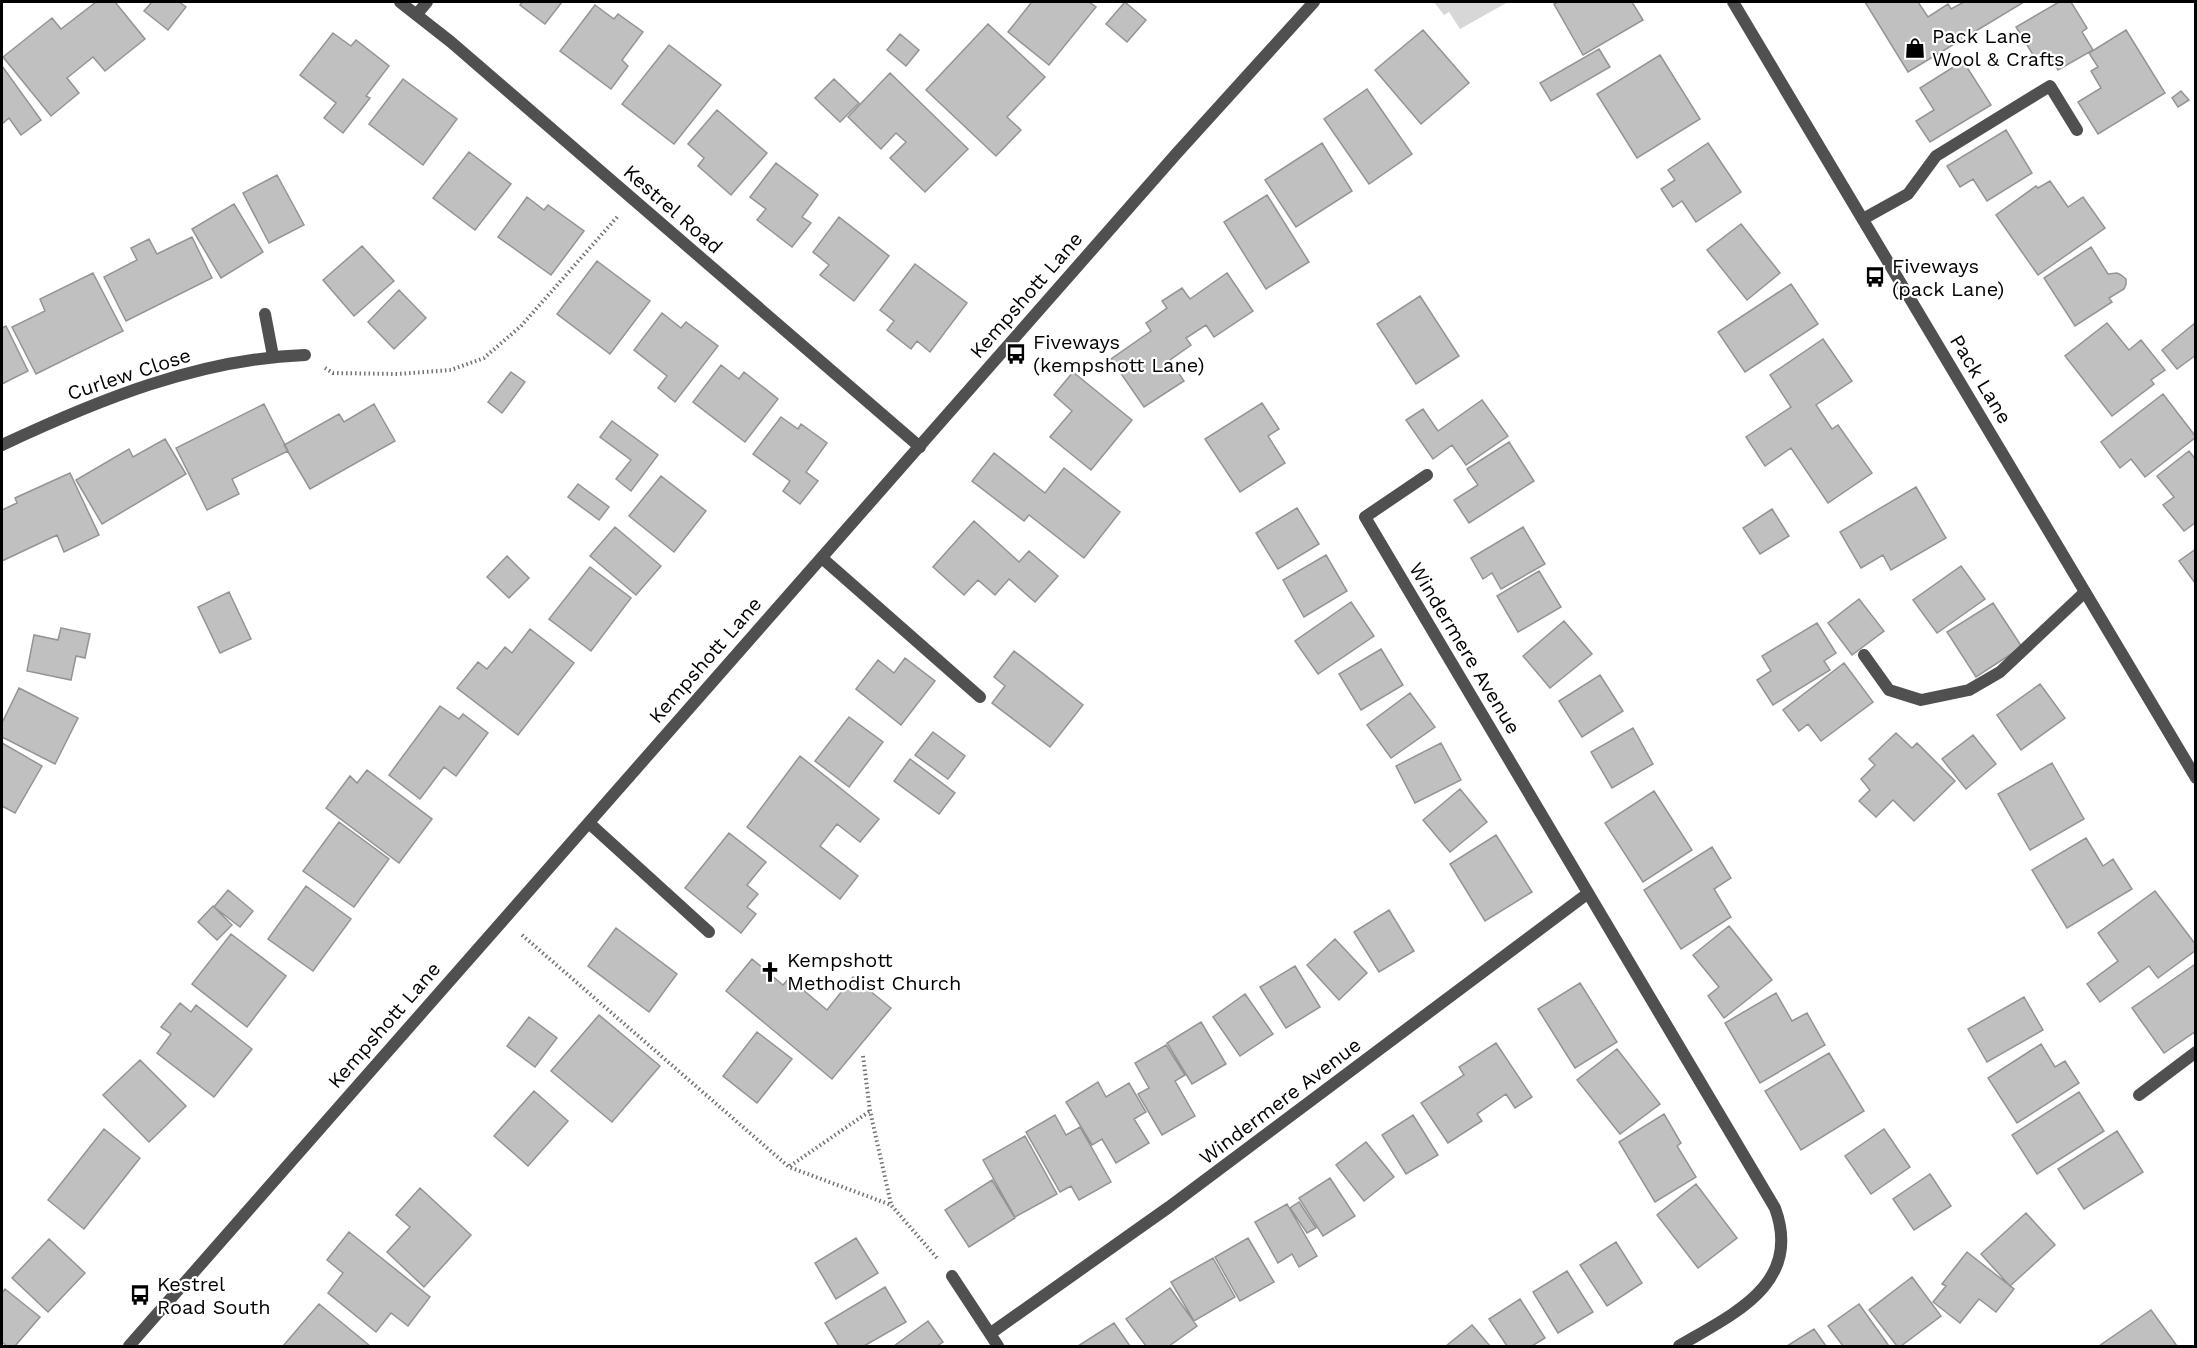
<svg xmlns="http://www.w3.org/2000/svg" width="2197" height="1348" font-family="'Work Sans',sans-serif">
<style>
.green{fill:#d7d7d7}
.building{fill:#c0c0c0;stroke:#949494;stroke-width:1.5}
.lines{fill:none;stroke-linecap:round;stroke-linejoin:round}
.path{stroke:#727272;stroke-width:4;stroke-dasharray:1.5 3;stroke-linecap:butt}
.service{stroke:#505050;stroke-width:12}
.minor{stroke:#505050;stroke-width:12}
.tertiary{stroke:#505050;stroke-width:12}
.labels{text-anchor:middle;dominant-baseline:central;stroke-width:4.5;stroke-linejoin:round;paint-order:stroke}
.poi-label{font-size:20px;fill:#000;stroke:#fff;text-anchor:start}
.street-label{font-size:20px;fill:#000;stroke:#fff}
</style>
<rect width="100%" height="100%" fill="#fff"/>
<path class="green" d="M1434,2H1508L1460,29L1449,12L1444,15Z"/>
<path class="building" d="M96,2H115L145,39L105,71L93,57L67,78L79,93L51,116L3,57L52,18L61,29Z
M152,2H179L186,7L168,30L144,11Z
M522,2H562L545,24L520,5Z
M1030,2H1089L1096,7L1049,65L1008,32L1031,3Z
M1125,2L1146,20L1127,42L1106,24Z
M1558,2H1632L1643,20L1583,55L1554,4Z
M1865,2H1918L1928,17L1948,4L1951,9L1964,2H2024L1908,72Z
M2059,2H2071L2087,28L2082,32L2093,50L2058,70L2047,51L2035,58L2016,27Z
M595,5L614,19L618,14L643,32L622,60L628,66L611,89L560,51Z
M988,24L1045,77L1007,117L1021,130L996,156L926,90Z
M1423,30L1469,83L1421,124L1375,70Z
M2126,30L2165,93L2098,134L2078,102L2101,88L2091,71L2098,67L2089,53Z
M333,33L351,46L356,40L389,66L366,96L370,98L343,133L324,118L336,103L300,75Z
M900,34L919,50L906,66L887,50Z
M669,45L721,85L674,144L622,104Z
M1599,49L1610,67L1551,101L1540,83Z
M1660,55L1700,119L1637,158L1597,94Z
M1963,61L1991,105L1930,142L1916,121L1934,110L1920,88Z
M2,66L41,120L21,135L9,118L2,124Z
M890,73L968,149L925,192L890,158L906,142L896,133L881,149L848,117Z
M403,79L457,119L423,165L369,124Z
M834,79L859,103L840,122L815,98Z
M1367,89L1412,154L1369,184L1324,119Z
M2181,91L2189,100L2178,107L2172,98Z
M717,110L767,153L731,195L698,166L704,158L688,144Z
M2006,130L2032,173L1987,201L1973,179L1960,187L1947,166Z
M1322,143L1352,191L1296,227L1265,180Z
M1708,143L1741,192L1696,222L1682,201L1673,207L1661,189L1675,180L1668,170Z
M469,152L511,184L475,230L433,198Z
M776,163L818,195L802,217L811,223L792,247L757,220L766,209L750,197Z
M277,175L304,225L269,243L243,193Z
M2050,181L2068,207L2083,197L2105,228L2038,275L1996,215L2036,186L2038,188Z
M1267,195L1309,262L1266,289L1224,222Z
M527,197L544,210L548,205L584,231L551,275L498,237Z
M234,204L263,252L221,278L192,229Z
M839,217L889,256L854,301L820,275L829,265L813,252Z
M1741,224L1780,273L1747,300L1707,250Z
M192,237L212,278L126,321L104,277L137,260L131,248L149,239L157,254Z
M362,246L394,281L354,316L323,280Z
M2091,247L2108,274L2117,273L2121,275L2126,279V284L2124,289L2109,298L2112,302L2075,326L2044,278Z
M597,261L650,301L610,354L557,314Z
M915,264L967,303L930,352L917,341L911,349L887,330L894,321L880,310Z
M93,273L123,331L36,374L12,327L45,311L40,299Z
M1227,273L1253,311L1214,337L1206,325L1186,338L1191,345L1170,360L1184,381L1144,407L1111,359L1151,331L1146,323L1167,308L1162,301L1182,288L1190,299Z
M1791,284L1818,324L1745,372L1718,332Z
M399,290L426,318L394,349L368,322Z
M1420,296L1459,356L1416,384L1377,324Z
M662,313L681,328L686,322L718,346L675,402L658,388L667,376L634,350Z
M2107,323L2129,350L2141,340L2165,370L2151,380L2154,384L2112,416L2065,356Z
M2195,323L2196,355L2177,369L2162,350Z
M6,326L28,371L2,384V328Z
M1823,339L1852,381L1816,405L1832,429L1838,425L1872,473L1828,503L1791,448L1765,466L1746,437L1791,407L1770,375Z
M721,365L739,379L744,372L778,399L745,442L693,402Z
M511,372L525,382L502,413L488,402Z
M1073,372L1132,420L1091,470L1050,437L1072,411L1054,395Z
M2163,394L2196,437L2145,477L2131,459L2120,468L2101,442Z
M1482,400L1508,436L1466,465L1452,445L1433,459L1406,420L1423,409L1438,431Z
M1262,403L1279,429L1268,436L1285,463L1240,492L1205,439Z
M264,404L288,451L232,479L239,494L207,510L176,448Z
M374,404L395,441L310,489L284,445L339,414L344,422Z
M781,417L798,429L801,424L827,443L806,472L818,481L800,504L783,491L790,481L753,454Z
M612,421L658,455L631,491L616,479L631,460L600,437Z
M165,439L186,474L102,524L76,480L129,449L133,457Z
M1509,442L1534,481L1469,523L1454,500L1478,485L1467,469Z
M2189,451L2196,460V522L2184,531L2163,505L2174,497L2157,476Z
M994,453L1045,493L1064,468L1120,512L1084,558L1029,515L1024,521L972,481Z
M70,473L99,535L64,552L57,535L2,561V510L17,503L15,498Z
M661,476L706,511L674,552L629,516Z
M578,484L609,507L599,520L568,497Z
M1916,487L1946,538L1891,570L1883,555L1861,568L1840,532Z
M1297,508L1319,544L1278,569L1256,533Z
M1772,509L1789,536L1760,554L1743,528Z
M974,521L1019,562L1029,551L1058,576L1035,602L1009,579L995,595L978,580L964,595L933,567Z
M615,527L661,566L636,595L590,556Z
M1523,527L1545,564L1501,589L1492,573L1483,579L1471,558Z
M2196,549V583H2195L2179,561Z
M1326,555L1347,591L1304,617L1283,580Z
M507,556L529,578L509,598L487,577Z
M1961,566L1985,599L1937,633L1913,600Z
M590,567L631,598L591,651L549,619Z
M1539,571L1561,607L1518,632L1497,596Z
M229,592L251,639L220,653L198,607Z
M1859,599L1884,631L1852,655L1828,623Z
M1351,602L1374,636L1318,674L1295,641Z
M1993,603L2022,647L1976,677L1947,632Z
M1564,621L1592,654L1550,688L1523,656Z
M1817,623L1836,653L1824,661L1830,670L1773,705L1757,680L1771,671L1762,656Z
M61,628L90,634L85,658L76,656L71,680L27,671L34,635L58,640Z
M530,629L574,663L518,735L457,688L478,662L487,669L505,647L512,653Z
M1381,649L1403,685L1361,710L1339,674Z
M1014,651L1083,705L1050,747L992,703L1005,686L994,677Z
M905,658L935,681L901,725L856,689L878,660L894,673Z
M1844,663L1873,702L1821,741L1808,724L1799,731L1783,710Z
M1600,675L1623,711L1582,737L1559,701Z
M2040,684L2065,718L2021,750L1997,715Z
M19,688L78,718L55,764L2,737V723Z
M1410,693L1435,727L1391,758L1367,725Z
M440,706L459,719L463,714L488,733L456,776L444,767L420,799L389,775Z
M849,717L883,742L849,787L815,761Z
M1633,728L1653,764L1612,788L1591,752Z
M933,732L965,756L948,779L915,755Z
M1896,733L1912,748L1917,743L1955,781L1914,821L1893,800L1876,817L1859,801L1870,790L1861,779L1875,765L1869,759Z
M1973,735L1996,764L1966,789L1942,759Z
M2,743L42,766L15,813L2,806Z
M1441,743L1461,780L1415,803L1396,766Z
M800,756L879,819L860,842L837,824L820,846L858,876L840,899L747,827Z
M910,759L955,793L939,814L894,781Z
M2052,763L2084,819L2030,850L1998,794Z
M367,770L432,819L399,863L326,808L350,776L357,783Z
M1460,789L1487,822L1450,852L1423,820Z
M1654,791L1692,850L1643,882L1605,823Z
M339,822L389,859L354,907L303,871Z
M729,833L766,862L747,885L758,894L747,907L756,914L741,933L685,888Z
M1496,835L1532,892L1485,921L1450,864Z
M2086,838L2103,866L2113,859L2132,889L2067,928L2032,870Z
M1712,847L1731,878L1714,889L1731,917L1681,949L1644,890Z
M306,886L351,919L313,971L268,939Z
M228,890L253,911L240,927L214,907Z
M2155,891L2196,945V950L2158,978L2149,966L2100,1002L2087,984L2118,961L2098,933Z
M213,906L232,925L217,940L198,922Z
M1389,910L1414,951L1379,972L1354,932Z
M1729,926L1772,980L1724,1018L1708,996L1719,987L1693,955Z
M616,928L677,974L649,1012L588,966Z
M231,934L286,976L247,1027L192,984Z
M1335,939L1367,973L1339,1000L1307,965Z
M752,959L783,985L789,978L827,1010L853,977L891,1008L832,1079L726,991Z
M2194,965L2196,968V1031L2164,1053L2132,1008Z
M1295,966L1320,1007L1286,1028L1260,987Z
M1580,983L1617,1042L1575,1068L1538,1009Z
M1776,993L1792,1021L1807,1013L1825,1045L1760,1083L1725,1023Z
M1245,994L1273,1034L1240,1056L1213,1017Z
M2024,997L2043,1030L1987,1062L1968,1029Z
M180,1003L191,1012L196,1005L252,1049L214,1097L157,1053L171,1034L161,1027Z
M599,1015L660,1066L612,1122L551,1071Z
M529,1017L557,1038L535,1067L507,1046Z
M1201,1022L1226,1064L1192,1084L1167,1043Z
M757,1032L792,1059L757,1103L723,1076Z
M1496,1043L1532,1097L1515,1108L1506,1094L1477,1114L1482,1121L1448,1143L1421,1103L1464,1075L1459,1067Z
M2041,1044L2055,1067L2065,1061L2079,1083L2017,1123L1988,1078Z
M1166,1045L1185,1075L1175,1081L1195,1116L1162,1135L1138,1094L1149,1088L1135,1063Z
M1617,1049L1660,1104L1620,1134L1577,1080Z
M1829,1053L1864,1111L1801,1150L1765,1091Z
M140,1060L186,1106L149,1142L103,1095Z
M1098,1082L1106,1097L1129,1083L1146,1112L1134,1119L1149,1143L1116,1163L1102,1139L1092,1145L1066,1102Z
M534,1091L568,1121L528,1166L494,1136Z
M2079,1092L2104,1131L2037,1174L2012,1135Z
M1664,1114L1681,1143L1677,1146L1696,1177L1655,1202L1619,1142Z
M1055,1115L1066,1135L1080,1127L1111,1182L1079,1200L1071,1186L1060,1192L1026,1132Z
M1413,1115L1438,1155L1406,1174L1382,1135Z
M104,1129L140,1158L84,1229L48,1200Z
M1884,1129L1910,1167L1871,1194L1845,1156Z
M2117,1131L2143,1172L2084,1209L2058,1169Z
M1025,1136L1057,1194L1015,1217L983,1160Z
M1366,1142L1394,1177L1364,1201L1336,1165Z
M1930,1174L1951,1206L1914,1230L1893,1199Z
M1330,1178L1355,1216L1323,1236L1299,1198Z
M992,1180L1015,1218L969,1247L945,1210Z
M1696,1184L1737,1238L1698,1268L1657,1215Z
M420,1188L471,1235L424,1287L387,1252L410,1227L396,1215Z
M1299,1202L1316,1228L1307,1233L1290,1208Z
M1287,1204L1317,1256L1299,1267L1292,1254L1278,1263L1255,1222Z
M2026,1213L2055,1245L2010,1286L1981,1254Z
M349,1232L430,1297L408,1326L391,1313L376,1332L328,1293L343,1273L327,1260Z
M856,1238L878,1273L836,1299L815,1263Z
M1248,1238L1274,1282L1240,1301L1215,1257Z
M49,1239L85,1273L48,1312L12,1278Z
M1616,1242L1642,1283L1607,1306L1580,1265Z
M1967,1252L2014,1289L1996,1312L1979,1299L1960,1323L1933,1302L1946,1286L1942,1284Z
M1213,1258L1235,1297L1194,1321L1171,1282Z
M1567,1271L1593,1312L1558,1333L1533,1292Z
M1912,1277L1941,1316L1901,1346H1897L1869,1310Z
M885,1287L906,1322L864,1346H839L825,1323Z
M1170,1288L1197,1326L1169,1346H1146L1126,1319Z
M5,1289L40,1317L15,1346H7L2,1342V1293Z
M1520,1299L1545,1338L1532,1346H1507L1489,1319Z
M319,1304L370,1346H283Z
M1859,1304L1889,1346H1843L1828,1326Z
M2151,1310L2177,1346H2099Z
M928,1321L943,1342L937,1346H894Z
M1114,1323L1130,1346H1078Z
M1472,1325L1490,1346H1446Z
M1814,1329L1826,1346H1787Z"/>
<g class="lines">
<path class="path" d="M325,368L333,373L398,374L451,370L484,358L521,326L618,216
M522,935L789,1167L891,1205L937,1258
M863,1056L870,1111L891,1204
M790,1166L870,1111"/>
<path class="service" d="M1863,219L1908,194L1936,156L2050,86L2077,130
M822,558L980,697
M1864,655L1889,690L1921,700L1969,690L2000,672L2085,592
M589,823L709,932
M2139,1095L2196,1052"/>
<path class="minor" d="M400,2L451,42L920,447
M417,14L427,2
M265,314L273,356
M2,445C98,400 198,359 305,355
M1427,475L1365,517L1775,1208C1803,1284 1733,1314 1679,1346
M952,1276L998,1346
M991,1333L1169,1207L1587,894"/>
<path class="tertiary" d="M1733,2L2196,778
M129,1346L1177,153L1314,2"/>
</g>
<defs>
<g id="shop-bare" transform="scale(1.62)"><path d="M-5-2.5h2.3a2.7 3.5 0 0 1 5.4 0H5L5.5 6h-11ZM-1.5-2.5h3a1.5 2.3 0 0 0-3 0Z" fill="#000" stroke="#fff" stroke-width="2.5" paint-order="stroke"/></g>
<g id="bus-bare" transform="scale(1.62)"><path d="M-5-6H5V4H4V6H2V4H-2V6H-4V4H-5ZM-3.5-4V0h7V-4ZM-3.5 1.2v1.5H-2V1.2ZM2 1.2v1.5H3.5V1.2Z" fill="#000" stroke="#fff" stroke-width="2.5" paint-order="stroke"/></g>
<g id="church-bare" transform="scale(1.62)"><path d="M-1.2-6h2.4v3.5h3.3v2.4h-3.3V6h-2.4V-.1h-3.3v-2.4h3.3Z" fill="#000" stroke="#fff" stroke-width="2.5" paint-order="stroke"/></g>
</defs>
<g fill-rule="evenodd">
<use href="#shop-bare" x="1915" y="48"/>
<use href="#bus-bare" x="1875" y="277"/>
<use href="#bus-bare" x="1016" y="354"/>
<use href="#church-bare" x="770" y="972"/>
<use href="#bus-bare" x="140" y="1295"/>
</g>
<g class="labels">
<g class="poi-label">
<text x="1932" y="36">Pack Lane<tspan x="1932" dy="23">Wool &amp; Crafts</tspan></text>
<text x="1892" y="266">Fiveways<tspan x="1892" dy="23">(pack Lane)</tspan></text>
<text x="1033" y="342">Fiveways<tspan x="1033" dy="23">(kempshott Lane)</tspan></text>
<text x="787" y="960">Kempshott<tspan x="787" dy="23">Methodist Church</tspan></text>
<text x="157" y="1284">Kestrel<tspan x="157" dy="23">Road South</tspan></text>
</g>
<g class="street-label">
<text transform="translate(673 209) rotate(41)">Kestrel Road</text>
<text transform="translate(1026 295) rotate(-49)">Kempshott Lane</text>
<text transform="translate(129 374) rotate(-18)">Curlew Close</text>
<text transform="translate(1981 379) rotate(59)">Pack Lane</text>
<text transform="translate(1465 648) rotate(59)">Windermere Avenue</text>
<text transform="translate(705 660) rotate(-49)">Kempshott Lane</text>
<text transform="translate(384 1025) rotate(-49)">Kempshott Lane</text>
<text transform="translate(1280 1101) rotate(-37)">Windermere Avenue</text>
</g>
</g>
<rect width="2197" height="1348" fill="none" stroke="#000000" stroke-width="6"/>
</svg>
